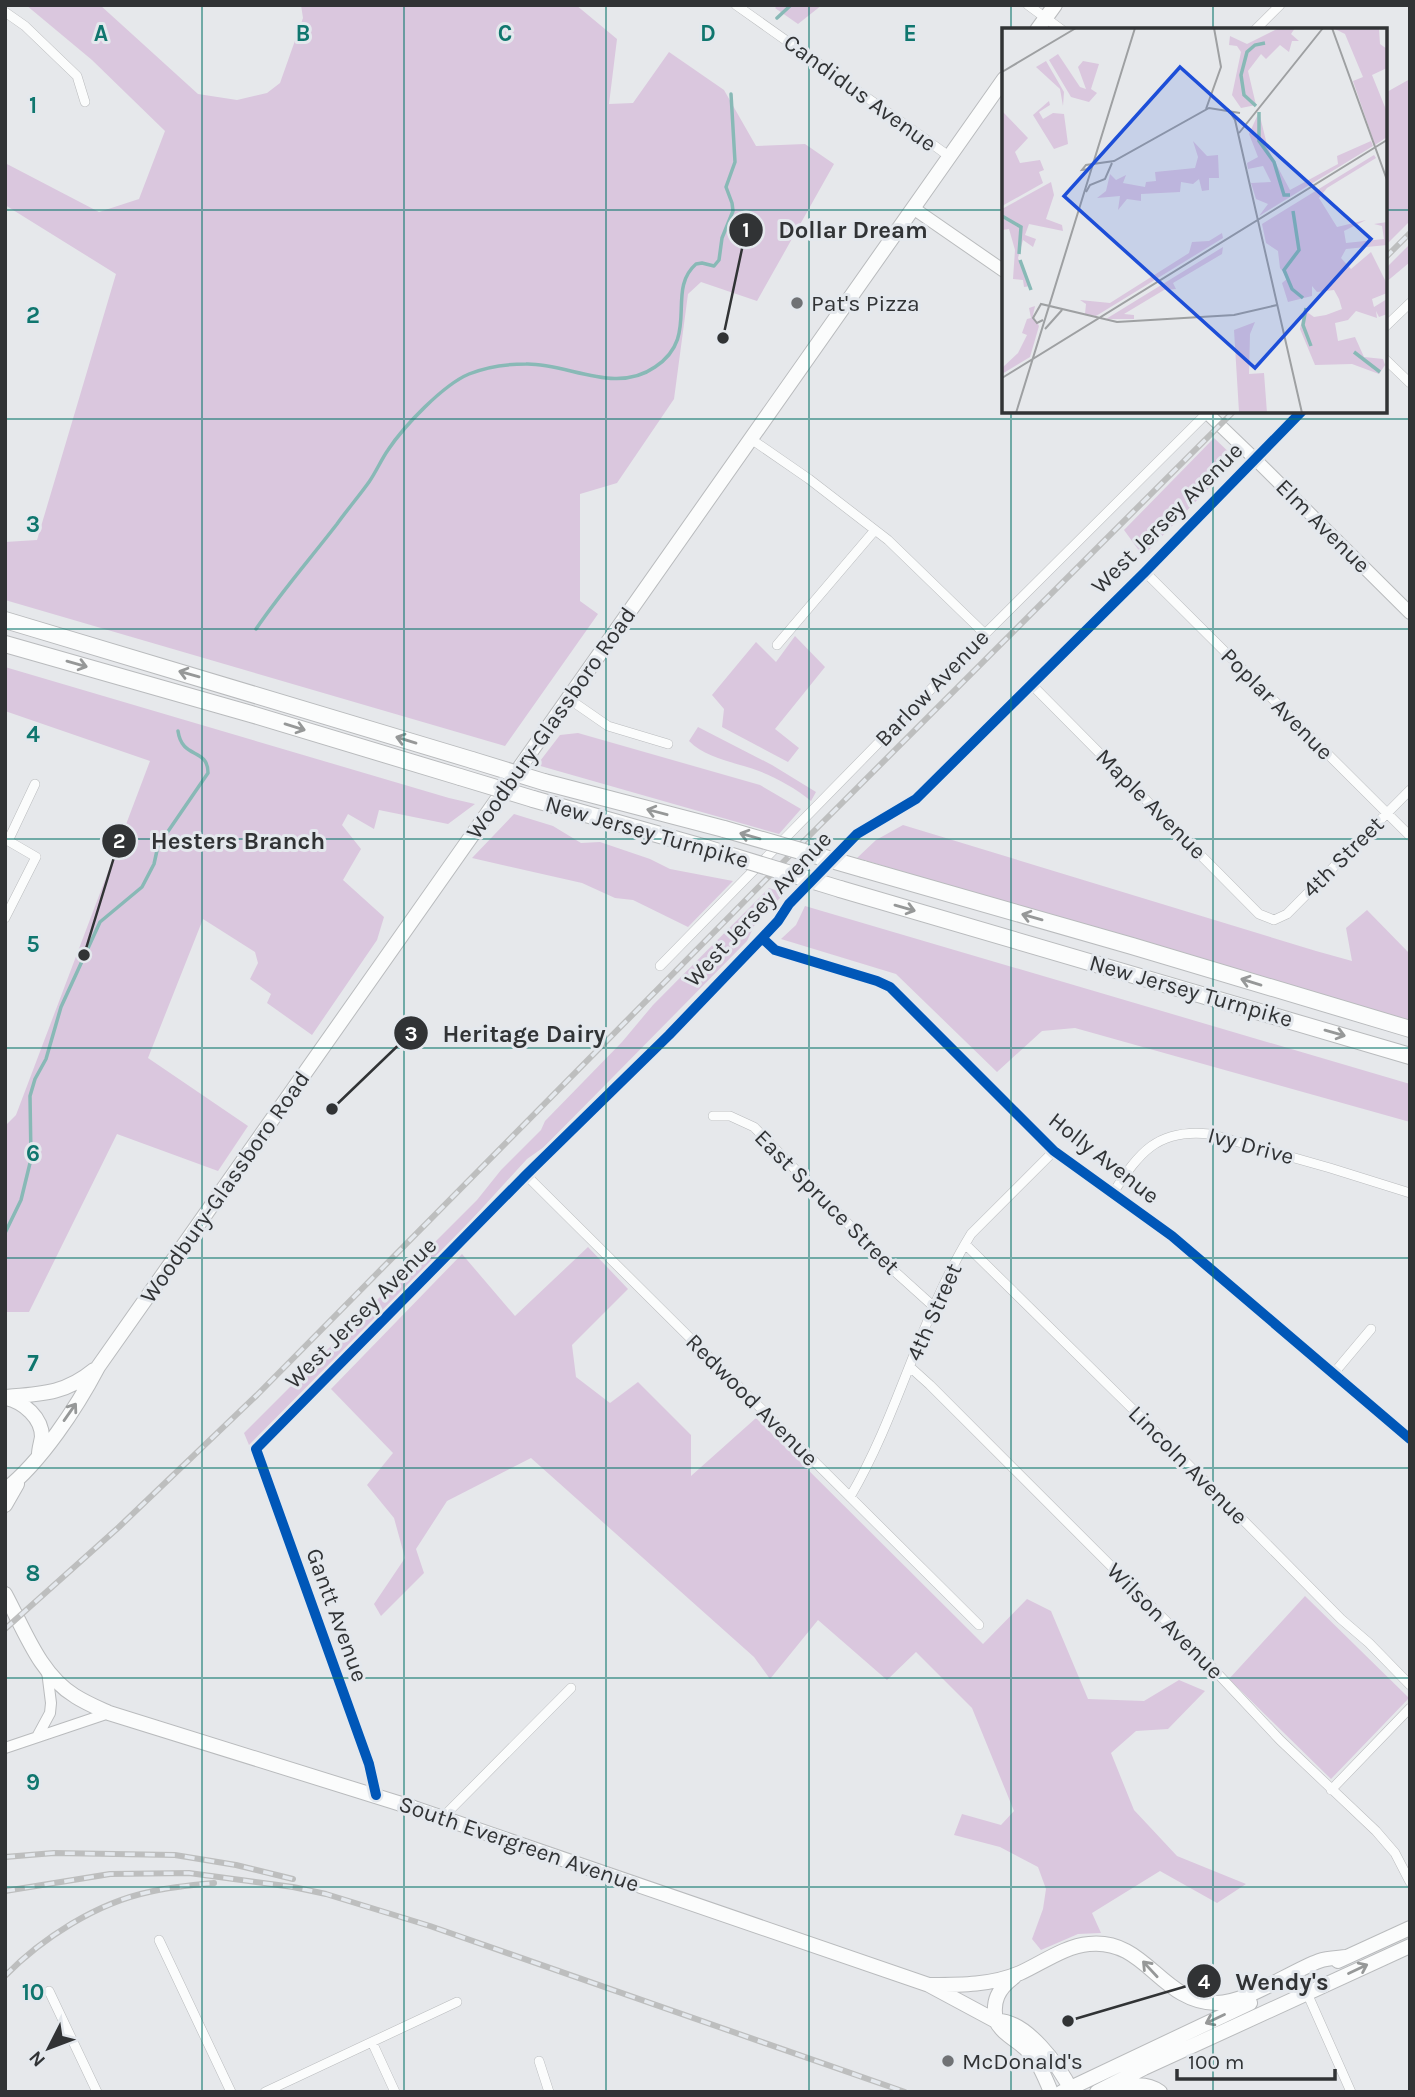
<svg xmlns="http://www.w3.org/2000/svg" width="1415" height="2097" font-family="Karla,sans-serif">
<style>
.green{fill:#dac7de}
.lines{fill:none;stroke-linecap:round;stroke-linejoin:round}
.stream{stroke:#88b9b6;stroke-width:3.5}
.minor-casing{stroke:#b9bbbd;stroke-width:10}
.tertiary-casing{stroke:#b9bbbd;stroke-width:12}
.secondary-casing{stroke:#b9bbbd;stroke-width:14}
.primary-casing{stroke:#b9bbbd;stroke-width:16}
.motorway-casing{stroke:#b9bbbd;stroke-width:18}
.minor{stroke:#fbfcfc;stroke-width:9}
.tertiary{stroke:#fbfcfc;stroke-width:10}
.secondary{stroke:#fbfcfc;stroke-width:12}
.primary{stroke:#fbfcfc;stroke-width:14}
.motorway{stroke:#fbfcfc;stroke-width:16}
.rail-casing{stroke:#bdbebe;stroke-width:6}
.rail{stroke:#e4e8ed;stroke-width:3.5;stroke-dasharray:10;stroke-linecap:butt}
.motorway-bridge-casing{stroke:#b9bbbd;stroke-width:18;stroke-linecap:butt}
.motorway-bridge{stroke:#fbfcfc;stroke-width:16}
.cycleway-casing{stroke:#e4e8ed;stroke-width:15}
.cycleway{stroke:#0057b8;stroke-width:10}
.oneway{stroke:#969898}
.grid{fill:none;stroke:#0f766e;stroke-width:2;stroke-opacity:0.55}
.poi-dot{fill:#707275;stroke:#e4e8ed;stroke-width:2.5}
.labels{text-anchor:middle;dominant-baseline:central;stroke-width:6;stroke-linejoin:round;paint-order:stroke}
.street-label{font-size:23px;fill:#313335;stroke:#e4e8ed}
.poi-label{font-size:23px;fill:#313335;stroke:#e4e8ed;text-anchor:start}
.inset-river{fill:none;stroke:#88b9b6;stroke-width:3.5}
.inset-road{fill:none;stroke:#9ea0a2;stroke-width:2}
.view{fill:#1d4ed8;fill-opacity:0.15;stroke:#1d4ed8;stroke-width:3.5}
.inset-edge{fill:none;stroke:#313335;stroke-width:3.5}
.grid-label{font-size:23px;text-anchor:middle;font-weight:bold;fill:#0f766e;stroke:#e4e8ed;stroke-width:6;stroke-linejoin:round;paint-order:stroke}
.leader{fill:none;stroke:#313335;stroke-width:2.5}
.callout-dot{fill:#313335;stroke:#e4e8ed;stroke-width:2.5}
.mark-label{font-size:21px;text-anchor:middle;font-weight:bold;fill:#fff}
.callout-label{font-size:24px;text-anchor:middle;font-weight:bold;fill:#313335;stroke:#e4e8ed;stroke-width:6;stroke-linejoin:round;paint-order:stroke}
</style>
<rect width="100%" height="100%" fill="#e6e8eb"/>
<path class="green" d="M26,5H100L198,94L237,100L267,93L280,83L303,18L301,5H576L617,39L609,104L633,103L669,52L724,90L756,146L805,144L834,164L757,301L701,282L688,294L674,399L617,483L580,494V601L598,614L505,746L5,600V542L37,540L116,274L5,205V163L99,212L139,199L165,131L92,60Z
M778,5H822L798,24L775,8Z
M1410,79V221L1385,246V93Z
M1410,244V262L1385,283V269Z
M1214,438L1234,457V462L1143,556L1124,530Z
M795,636L825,667L775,729L799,748L788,762L722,727L724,709L712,695L756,642L776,662Z
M5,667L449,798L475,804L448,824L379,810L374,829L348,814L342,825L361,849L343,880L384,917L377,940L312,1035L267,1003L271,994L250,979L258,963L255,952L203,919L148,1058L248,1126L218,1171L117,1134L29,1312H5V1126L16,1115L150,761L5,711Z
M698,727L772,765L816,792L811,801C795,788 777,778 759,771C735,762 707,759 689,741Z
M578,733L760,785L801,809L779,834L537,765L560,735Z
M514,814L553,826L581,843L600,842L650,859L670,869L733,881L688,927L633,900L615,898L582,883L472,858Z
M903,825L1316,951L1352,961L1346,928L1367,910L1410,954V1021L857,858L876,840Z
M769,888L785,893L756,922L747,941L544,1147L527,1159L442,1252L249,1445L244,1433L477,1200L501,1170L541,1130L545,1121L622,1042L653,1005Z
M805,906L1410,1084V1122L1075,1028L1042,1031L997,1072L896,974L781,939L796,925Z
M588,1247L628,1289L572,1345L576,1377L610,1403L638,1382L691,1435V1476L756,1418L983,1644L1027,1599L1051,1611L1088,1699L1144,1701L1179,1680L1205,1691L1168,1729L1136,1731L1111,1753L1134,1810L1177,1856L1246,1884L1217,1903L1160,1871L1092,1913L1101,1933L1078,1934L1041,1950L1032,1939L1043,1909L1046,1889L1038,1867L1000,1847L954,1835L962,1814L1001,1825L1014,1811L972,1708L916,1652L887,1680L818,1620L770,1679L754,1657L531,1458L447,1501L416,1549L424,1573L381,1616L374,1604L405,1558L394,1518L367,1485L393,1453L331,1389L462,1254L515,1316Z
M1305,1596L1409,1698L1331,1779L1229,1679Z"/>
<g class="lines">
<path class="stream" d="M777,18L791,5
M256,629C281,592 310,559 337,524C347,510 359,496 369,482C376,472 381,460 388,450C404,426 443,385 469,374C486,367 508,364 526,364C568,363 615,395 655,367C701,337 665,291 696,264L702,263L714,266L719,260L722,238L733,211L732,203L726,187L735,162L731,94
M5,1233L21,1200L31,1159L30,1096L35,1079L46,1059L61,1007L100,922L142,887L154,864L158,846L208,773C208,747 182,760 178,731"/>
<g class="minor-casing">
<path id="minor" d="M736,5L917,133L950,157
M1028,5L1062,30
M5,12L25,26L77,76L85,102
M1255,30L1280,5
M1385,327L1410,303
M1385,359L1410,383
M751,439L809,479L888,540L985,634
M1145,572L1410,836
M777,645L875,530
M1031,684L1259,914L1274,920L1287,914L1410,790
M569,699L608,726L668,744
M5,839L36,857L5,918
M8,841L35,784
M762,938L775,950L877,981L890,987L1054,1151L1172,1236L1410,1439
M660,966L985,634L1207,413
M713,1116H730L754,1127L892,1269L933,1306
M526,1175L979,1625
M1113,1193C1139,1153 1157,1128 1210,1134L1330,1168L1410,1193
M965,1244L1159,1435L1341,1619L1369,1643L1410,1685
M910,1367L930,1385L1204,1659L1280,1740L1376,1831L1395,1853L1410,1882
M1334,1373L1371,1329
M850,1497C899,1414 920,1317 971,1234L1054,1151
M1331,1790L1410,1708
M376,1795L369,1764L256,1449L526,1175L669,1035L762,938L778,921L789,904L857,834L916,799L1145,572L1302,411
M442,1818L571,1688
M159,1940L231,2092
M49,1991L97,2092
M1307,1993L1351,2092
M372,2042L395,2092
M539,2061L549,2092
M265,2092L457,2002"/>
</g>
<g class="tertiary-casing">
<path id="tertiary" d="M37,1737L50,1713L51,1703L47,1671
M5,1748L109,1713"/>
</g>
<g class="secondary-casing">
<path id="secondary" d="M913,208L1004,271
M1205,411L1255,459L1410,613"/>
</g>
<g class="primary-casing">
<path id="primary" d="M1037,30L1055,5
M5,1397C41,1394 65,1394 94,1370
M6,1398C24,1402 42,1418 42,1437C41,1443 39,1449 39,1454
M5,1490C41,1462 77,1407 98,1367L1004,79
M5,1505L17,1484
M5,1594C24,1629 40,1675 75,1696C86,1703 98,1708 109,1713L414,1808L929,1985L996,2021C1002,2033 1015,2039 1025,2048C1038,2060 1044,2075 1051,2092
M1338,1961L1410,1928
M931,1985C961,1985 992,1985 1020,1973C1042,1963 1065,1946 1089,1944C1146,1938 1160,2002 1216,2003C1247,2003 1289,1972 1319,1961C1327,1958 1337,1958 1346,1957
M996,2021C1026,2019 1060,2067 1072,2092
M996,2021C992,2001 998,1989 1014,1977
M1112,2090C1129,2086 1144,2081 1160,2092
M1062,2092L1250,2003
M1097,2092L1144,2068L1410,1946"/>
</g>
<g class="motorway-casing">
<path id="motorway" d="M5,620L472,760
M5,644L251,714L460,777
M544,782L724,829
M533,799L706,848
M863,869L1132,946L1410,1029
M840,889L1410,1056"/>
</g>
<use href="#minor" class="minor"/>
<use href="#tertiary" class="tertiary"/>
<use href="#secondary" class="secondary"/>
<use href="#primary" class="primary"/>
<use href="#motorway" class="motorway"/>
<g class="rail-casing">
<path id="rail" d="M1385,258L1410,233
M5,1629L119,1527L257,1395L809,836L1234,411
M5,1857L54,1853L175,1855L236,1865L293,1879
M5,1891L110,1874L189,1873L293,1887L326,1894L430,1926L905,2092
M5,1976C42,1938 97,1903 149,1892C170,1887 192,1885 214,1883"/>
</g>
<use href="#rail" class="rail"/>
<g class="motorway-bridge-casing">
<path id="motorway-bridge" d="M472,760L544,782
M460,777L533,799
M724,829L863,869
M706,848L840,889"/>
</g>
<use href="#motorway-bridge" class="motorway-bridge"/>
<g class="cycleway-casing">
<path id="cycleway" d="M762,938L775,950L877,981L890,987L1054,1151L1172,1236L1410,1439
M376,1795L369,1764L256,1449L526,1175L669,1035L762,938L778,921L789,904L857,834L916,799L1145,572L1302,411"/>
</g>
<use href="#cycleway" class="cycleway"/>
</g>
<defs><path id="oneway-shaft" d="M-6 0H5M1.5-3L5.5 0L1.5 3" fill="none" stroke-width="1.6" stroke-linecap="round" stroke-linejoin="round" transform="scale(1.75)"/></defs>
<g class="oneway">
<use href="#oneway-shaft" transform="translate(77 664) rotate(16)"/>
<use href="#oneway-shaft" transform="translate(189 674) rotate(-164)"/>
<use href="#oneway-shaft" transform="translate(295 727) rotate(17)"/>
<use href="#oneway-shaft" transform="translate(406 740) rotate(-163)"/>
<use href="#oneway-shaft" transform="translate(657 812) rotate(-165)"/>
<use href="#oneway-shaft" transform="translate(750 836) rotate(-164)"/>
<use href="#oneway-shaft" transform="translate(905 908) rotate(16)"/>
<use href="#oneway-shaft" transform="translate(1032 917) rotate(-164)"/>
<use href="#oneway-shaft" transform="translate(1251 982) rotate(-163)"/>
<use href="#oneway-shaft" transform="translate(1335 1033) rotate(16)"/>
<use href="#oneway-shaft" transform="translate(70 1412) rotate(-55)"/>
<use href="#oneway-shaft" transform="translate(1150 1969) rotate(-133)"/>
<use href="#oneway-shaft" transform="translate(1358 1969) rotate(-25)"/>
<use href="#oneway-shaft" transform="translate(1215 2019) rotate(155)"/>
</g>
<path class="grid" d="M202,5V2092M404,5V2092M606,5V2092M809,5V2092M1011,5V30M1213,5V30M5,210H1004M1385,210H1410M1011,411V2092M1213,411V2092M5,419H1410M5,629H1410M5,839H1410M5,1048H1410M5,1258H1410M5,1468H1410M5,1678H1410M5,1887H1410"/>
<g class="poi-dot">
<circle cx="797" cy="303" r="7"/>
<circle cx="948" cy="2061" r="7"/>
</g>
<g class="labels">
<g class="street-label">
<text transform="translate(860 93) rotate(36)">Candidus Avenue</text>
<text transform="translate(1167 518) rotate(-45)">West Jersey Avenue</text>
<text transform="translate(1323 526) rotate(45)">Elm Avenue</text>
<text transform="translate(932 688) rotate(-46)">Barlow Avenue</text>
<text transform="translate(1277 704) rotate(45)">Poplar Avenue</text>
<text transform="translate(551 723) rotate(-55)">Woodbury-Glassboro Road</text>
<text transform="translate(1151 804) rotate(45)">Maple Avenue</text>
<text transform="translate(647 832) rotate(16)">New Jersey Turnpike</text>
<text transform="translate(1343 857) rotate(-45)">4th Street</text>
<text transform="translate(758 909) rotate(-47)">West Jersey Avenue</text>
<text transform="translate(1191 991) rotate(16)">New Jersey Turnpike</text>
<text transform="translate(1251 1146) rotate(15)">Ivy Drive</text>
<text transform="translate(1104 1158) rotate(38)">Holly Avenue</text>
<text transform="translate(225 1187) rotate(-55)">Woodbury-Glassboro Road</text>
<text transform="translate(827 1202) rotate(45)">East Spruce Street</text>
<text transform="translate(934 1312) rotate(-66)">4th Street</text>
<text transform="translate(361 1313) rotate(-45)">West Jersey Avenue</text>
<text transform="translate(752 1400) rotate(45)">Redwood Avenue</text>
<text transform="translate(1188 1465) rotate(45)">Lincoln Avenue</text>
<text transform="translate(337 1615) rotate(70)">Gantt Avenue</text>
<text transform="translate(1165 1621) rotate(45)">Wilson Avenue</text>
<text transform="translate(519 1844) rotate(19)">South Evergreen Avenue</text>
</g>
<g class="poi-label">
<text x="811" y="303">Pat's Pizza</text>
<text x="962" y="2061">McDonald's</text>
</g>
</g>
<g transform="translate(1002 28)">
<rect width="385" height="385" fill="#e6e8eb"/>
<path d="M293,0L289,6L297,13H290L287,24L278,17L264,31L259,26L246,43L254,77L239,80L230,67L239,24L235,18L227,17L228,8L245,16L275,1ZM333,1H377L378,16L385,21V40L370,47L385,84V109L373,117L351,53L361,49L343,6ZM56,26L78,59L84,61L76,39L81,33L97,36L89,61L95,65L87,74L69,69L47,32ZM44,33L62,64L61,78L58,61L34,39ZM47,73L48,77L37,84L41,91L51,85L62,86L66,116L52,121L31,87ZM0,83L26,110L13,124L18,135L38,132L42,142L37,144L41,155L0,178ZM257,84L266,121L288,162L336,136L335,128L369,113L371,118L257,188L266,176L254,171L249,155L269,154L261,138L246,141L245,135L256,129L247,106ZM191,113L205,128L216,127L217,150H207V162L200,163L197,151L191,156L179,154L178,164L139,166V173L125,171L116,182L118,168L95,170L104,163L108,146L114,152L124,147L121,155L143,159L144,154L154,153L153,144L193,140L196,129ZM372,127L374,130L325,160L317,170L335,199L364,192L342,203L344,215L382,211L380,198L372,196L385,194V217L344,221L339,230L349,241L369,224L385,256V265L370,271L372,279L385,271V286L377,289L374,283L375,290L354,283L346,292L333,295L336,313L353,309L362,329L381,331L383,337L377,346L350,336L313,337L298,301L302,282L312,289L324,287L340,281L337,271L332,262L315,264L310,258V268L286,274L280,255L286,250L278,240L276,223L264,215L260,196ZM49,154L52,167L44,191L60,197L61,203L27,196L23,207L34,211L31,219L21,212L16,230L29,258L22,259L21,252L11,251L13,222L7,201L0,202V181ZM220,205L221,210L94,288L83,286L84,276L78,272L108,275L187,225L190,214L207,213ZM221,219L220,226L171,255L174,261L162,262L122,286L132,287V291H104ZM33,278L31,287L37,298L28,329L0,346V340L16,325L25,307L20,305L25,291L29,290L27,280ZM253,294L248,306L247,346L262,345L265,385L237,384L232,302Z" fill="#dac7de"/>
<path class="inset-river" d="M254,78L242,67L239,47L245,24L253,17L263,15M257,84V113L272,134L282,167H288M291,183L297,222L282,242L290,261L301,270M0,188L19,199L17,226M18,232L29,262M304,280L301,297L309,318M352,324L378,344"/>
<path class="inset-road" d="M330,0L385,152M0,44L74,0M204,81L219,39L212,0M226,81L233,92L300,385M237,105L321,0M87,141L80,142L84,137L112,133L207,80L238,85M84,164L88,157L103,151L110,135M41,292L35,295L31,290L39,276L115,294L232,287L275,277M43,301L60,282M0,350L385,112M14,385L133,0"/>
<path class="view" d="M178,39L369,211L253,340L62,168Z"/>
<rect width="385" height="385" class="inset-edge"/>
</g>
<g class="grid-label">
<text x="101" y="41">A</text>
<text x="303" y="41">B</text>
<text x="505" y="41">C</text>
<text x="708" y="41">D</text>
<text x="910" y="41">E</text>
<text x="33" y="113">1</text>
<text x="33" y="323">2</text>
<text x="33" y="532">3</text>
<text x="33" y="742">4</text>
<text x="33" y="952">5</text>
<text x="33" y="1161">6</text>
<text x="33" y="1371">7</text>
<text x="33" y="1581">8</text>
<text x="33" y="1790">9</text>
<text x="33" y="2000">10</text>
</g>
<path class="leader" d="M723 338L746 230M84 955L119 841M332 1109L411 1033M1068 2021L1204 1981"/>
<g class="callout-dot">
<circle cx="723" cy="338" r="7"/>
<circle cx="84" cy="955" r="7"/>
<circle cx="332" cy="1109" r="7"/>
<circle cx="1068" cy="2021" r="7"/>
<circle cx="746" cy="230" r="18"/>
<circle cx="119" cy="841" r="18"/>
<circle cx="411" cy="1033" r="18"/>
<circle cx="1204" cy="1981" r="18"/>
</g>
<g class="mark-label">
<text x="746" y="237">1</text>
<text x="119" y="848">2</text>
<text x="411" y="1041">3</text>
<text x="1204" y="1989">4</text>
</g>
<g class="callout-label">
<text x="853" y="238">Dollar Dream</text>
<text x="238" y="849">Hesters Branch</text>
<text x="524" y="1042">Heritage Dairy</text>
<text x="1282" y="1990">Wendy's</text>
</g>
<rect width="1415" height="2097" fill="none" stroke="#313335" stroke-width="14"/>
<g transform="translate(49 2048) rotate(228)" stroke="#e4e8ed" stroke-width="5" paint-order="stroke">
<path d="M0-5L12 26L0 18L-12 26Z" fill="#313335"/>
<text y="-10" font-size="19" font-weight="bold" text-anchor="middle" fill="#313335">N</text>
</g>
<path d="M1177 2069v10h158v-10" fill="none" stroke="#313335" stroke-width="3.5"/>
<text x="1188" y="2069" font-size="21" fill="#313335" stroke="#e4e8ed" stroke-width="5" paint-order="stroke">100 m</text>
</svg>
